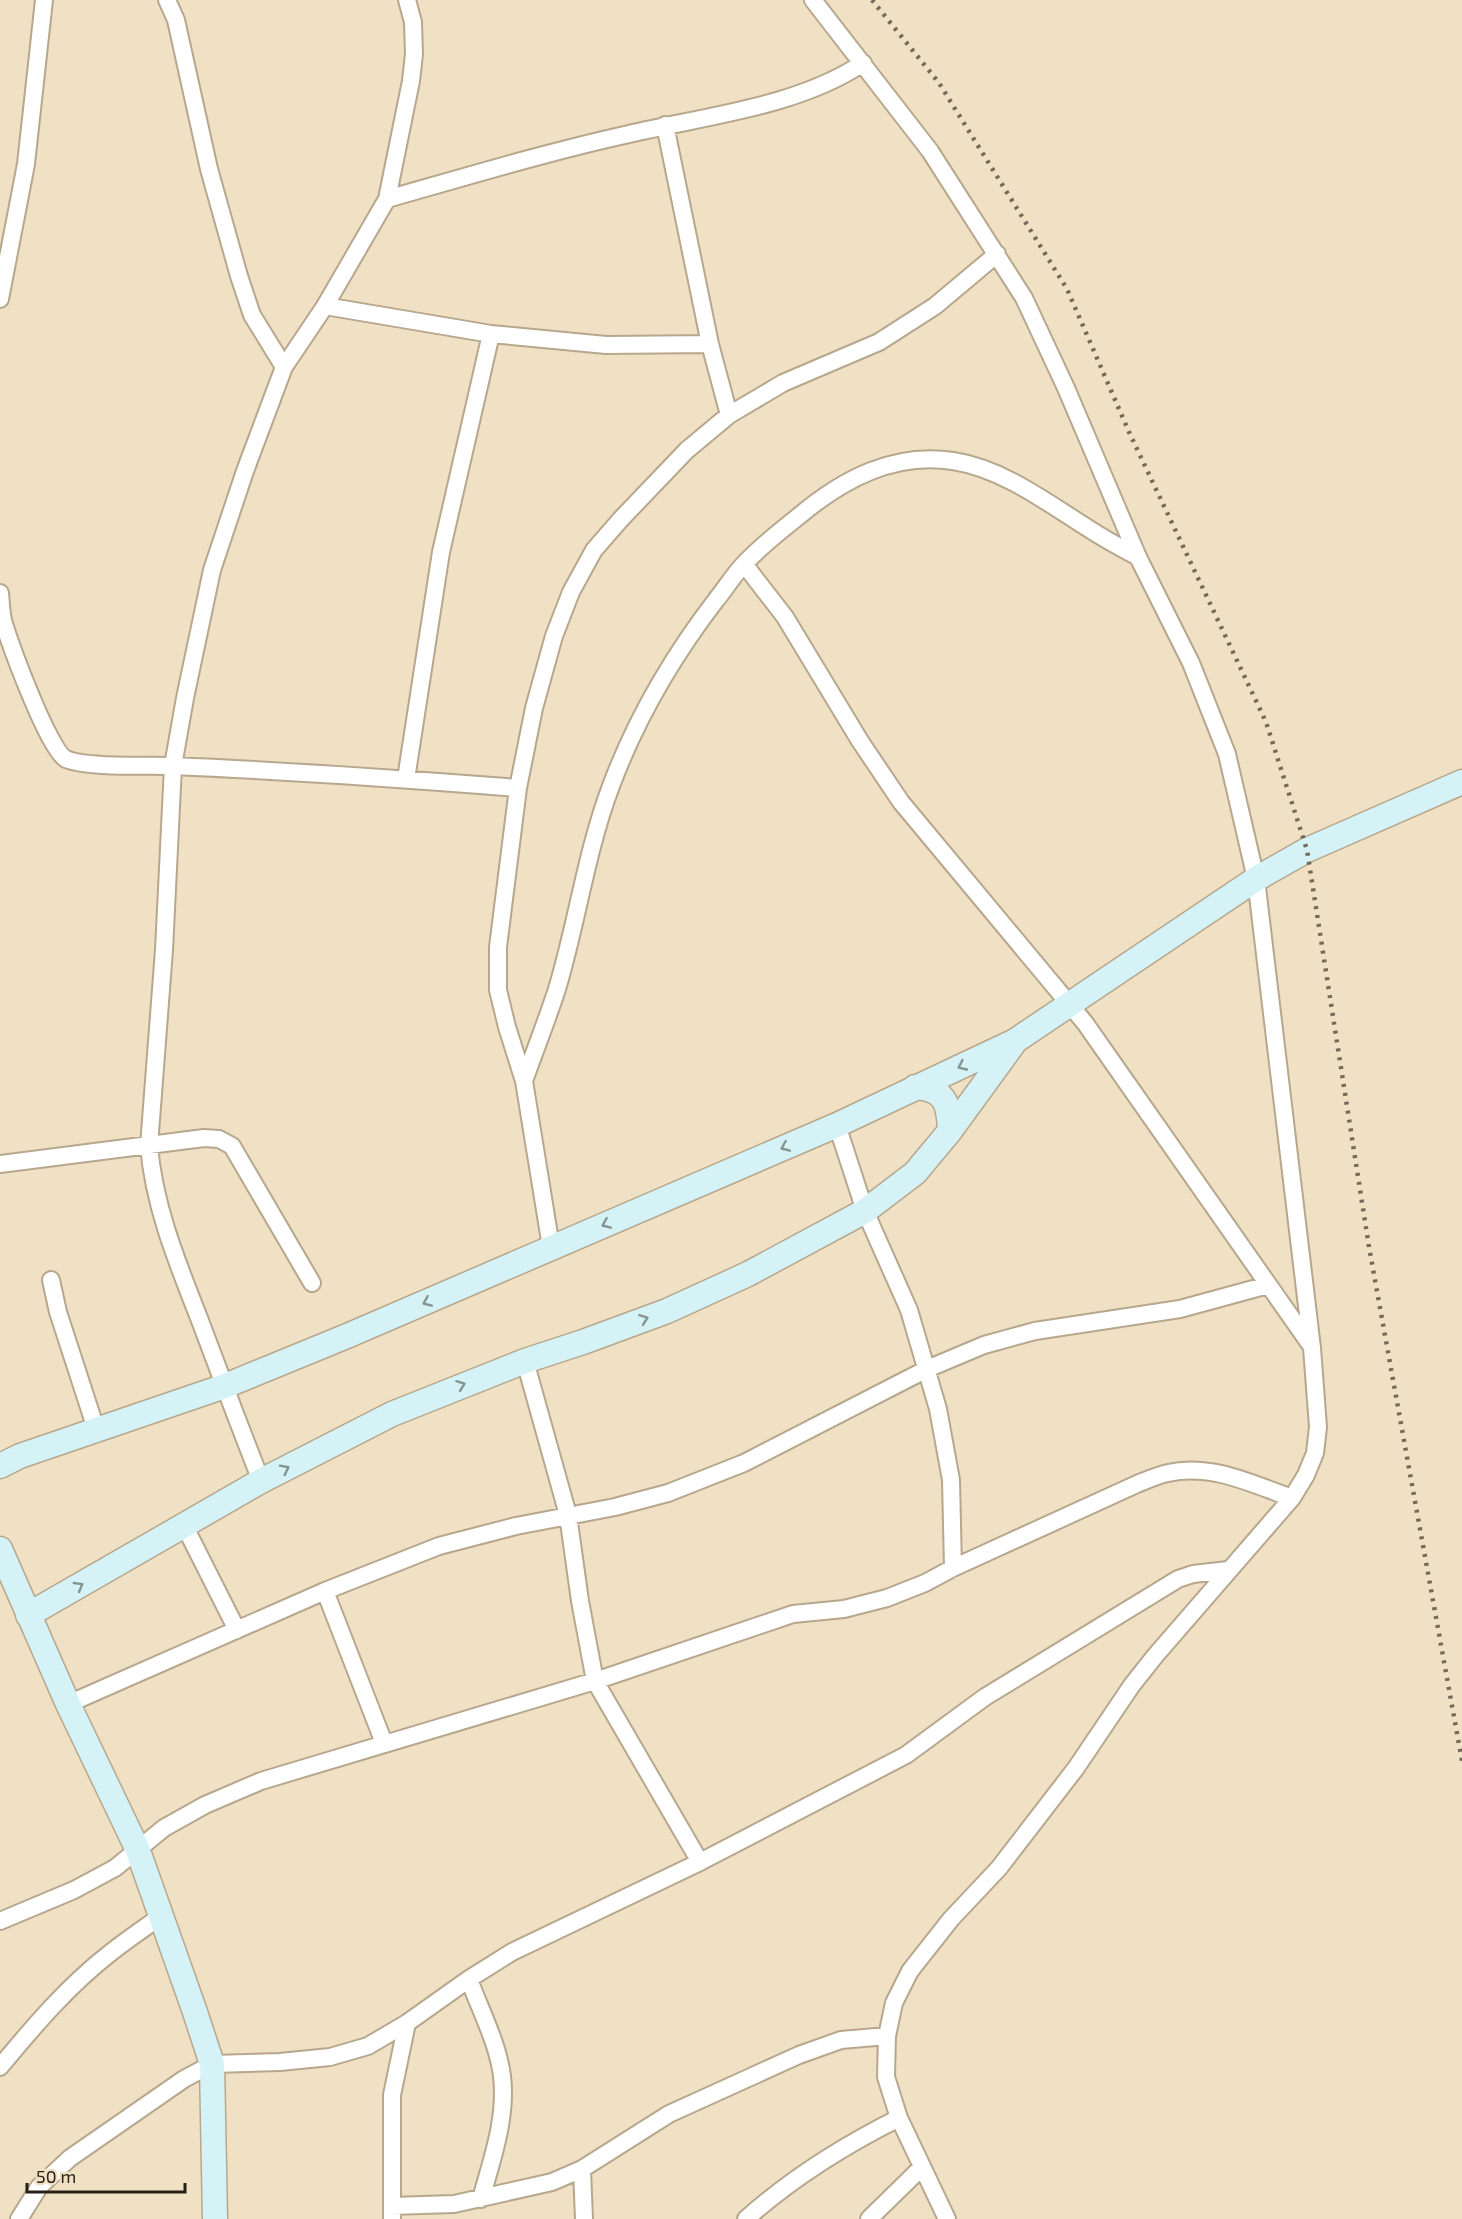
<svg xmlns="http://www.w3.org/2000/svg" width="1462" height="2219" font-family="'Exo 2',sans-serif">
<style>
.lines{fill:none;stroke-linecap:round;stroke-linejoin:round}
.street-casing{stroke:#b6a78d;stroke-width:20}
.secondary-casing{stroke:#b6a78d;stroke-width:27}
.street{stroke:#fff;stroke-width:16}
.secondary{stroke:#d5f3f6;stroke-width:24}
.rail{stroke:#736a59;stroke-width:4.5;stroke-dasharray:3 6;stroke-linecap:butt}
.oneway{stroke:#869491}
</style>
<rect width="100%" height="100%" fill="#f0e0c4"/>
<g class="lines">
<g class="street-casing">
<path id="street" d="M167,0L176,20L209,169L239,276L252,315L284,367
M813,0L930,151L1024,298L1066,388L1138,557L1191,663L1227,754L1256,879L1312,1348L1318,1427L1315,1453L1306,1475L1292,1498L1155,1656L1132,1685L1076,1768L999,1868L951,1919L910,1971L894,2003L887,2036L886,2077L899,2118L947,2219
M665,125L710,344L729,415
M387,199C468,176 548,152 629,134C705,116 797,107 863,63
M0,299L26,164L44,0
M325,306L491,334L606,345L710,344
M744,564L785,617L860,741L901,802L1085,1023L1312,1347
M0,593C1,603 1,614 4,624C11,646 49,751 66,759C86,768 149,765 174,766C289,771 403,779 518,788
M406,779L441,552L491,334
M524,1081C535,1050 547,1020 557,989C577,923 586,852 611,786C636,719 673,656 716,600C726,588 734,574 745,563C761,546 780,531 799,516C843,479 894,452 953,461C1005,469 1050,505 1094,532C1108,541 1123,549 1138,557
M837,1125L865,1211L909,1310L938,1409L951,1480L953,1568
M0,1164L204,1138L219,1139L232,1146L312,1283
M551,1247L524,1081L507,1027L498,990V947L518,788L534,708L554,636L571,592L594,550L621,519L687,450L729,415L783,383L879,342L935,306L997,254
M51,1280L58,1312L96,1429
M525,1361L568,1515L580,1601L595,1681L700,1862
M261,1481C240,1427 219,1372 199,1318C177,1262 154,1206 149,1146L164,950L173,766L185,698L212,570L245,471L284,367L325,306L387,199L411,81L414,54L413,22L407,0
M184,1525L237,1630
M325,1591L384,1743
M68,1704L325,1591L439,1546L516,1526L615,1507L668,1493L744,1463L927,1369L984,1345L1035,1331L1180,1309L1268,1285
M0,1921L74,1890L115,1868L164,1828L205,1805L261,1781L595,1681L793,1614L844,1609L887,1598L925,1583L953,1568L1137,1484C1147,1480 1158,1475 1168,1473C1211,1463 1252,1484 1292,1498
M469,1979C480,2010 498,2043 502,2076C507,2118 492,2159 481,2199
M0,2067C33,2027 68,1986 109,1954C125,1941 143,1929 161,1916
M582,2169L584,2219
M392,2206L454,2204L552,2182L582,2169L669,2114L799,2055L841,2040L887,2036
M19,2219L39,2187L70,2158L184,2079L212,2064L280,2062L330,2057L368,2046L407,2023L469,1979L512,1952L700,1862L906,1755L985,1697L1178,1579L1193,1574L1228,1570
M392,2219V2095L407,2023
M746,2219C792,2178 843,2146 899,2118
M869,2219L921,2168"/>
</g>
<g class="secondary-casing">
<path id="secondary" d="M915,1087C945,1089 949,1103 950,1131
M0,1466L20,1456L225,1386L347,1336L837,1125L1015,1041L1256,879L1307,850L1462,782
M0,1549L68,1704L137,1848L195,2012L212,2064L215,2219
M28,1615L261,1481L392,1414L525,1361L583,1342L667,1311L748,1274L865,1211L915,1173L950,1131L1014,1043"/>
</g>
<use href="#street" class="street"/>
<use href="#secondary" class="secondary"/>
<path class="rail" d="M872,0L939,83L1067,289L1129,432L1266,722L1307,850L1369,1247L1462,1761"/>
</g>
<defs><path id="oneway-chevron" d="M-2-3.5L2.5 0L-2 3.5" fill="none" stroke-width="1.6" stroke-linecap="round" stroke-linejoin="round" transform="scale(1.5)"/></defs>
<g class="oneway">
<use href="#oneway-chevron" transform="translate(962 1066) rotate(155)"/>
<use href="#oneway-chevron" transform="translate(785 1147) rotate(157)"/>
<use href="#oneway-chevron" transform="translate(606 1224) rotate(157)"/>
<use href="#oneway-chevron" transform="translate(427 1302) rotate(157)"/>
<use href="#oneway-chevron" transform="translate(644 1319) rotate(-20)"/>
<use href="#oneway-chevron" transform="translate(461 1385) rotate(-21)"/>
<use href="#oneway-chevron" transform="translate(285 1469) rotate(-27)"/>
<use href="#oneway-chevron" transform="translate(79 1586) rotate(-30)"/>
</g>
<path d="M27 2183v9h158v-9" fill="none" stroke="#262016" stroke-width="3"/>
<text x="36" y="2183" font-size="18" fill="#262016" stroke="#f0e0c4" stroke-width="4.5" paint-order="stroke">50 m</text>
</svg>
